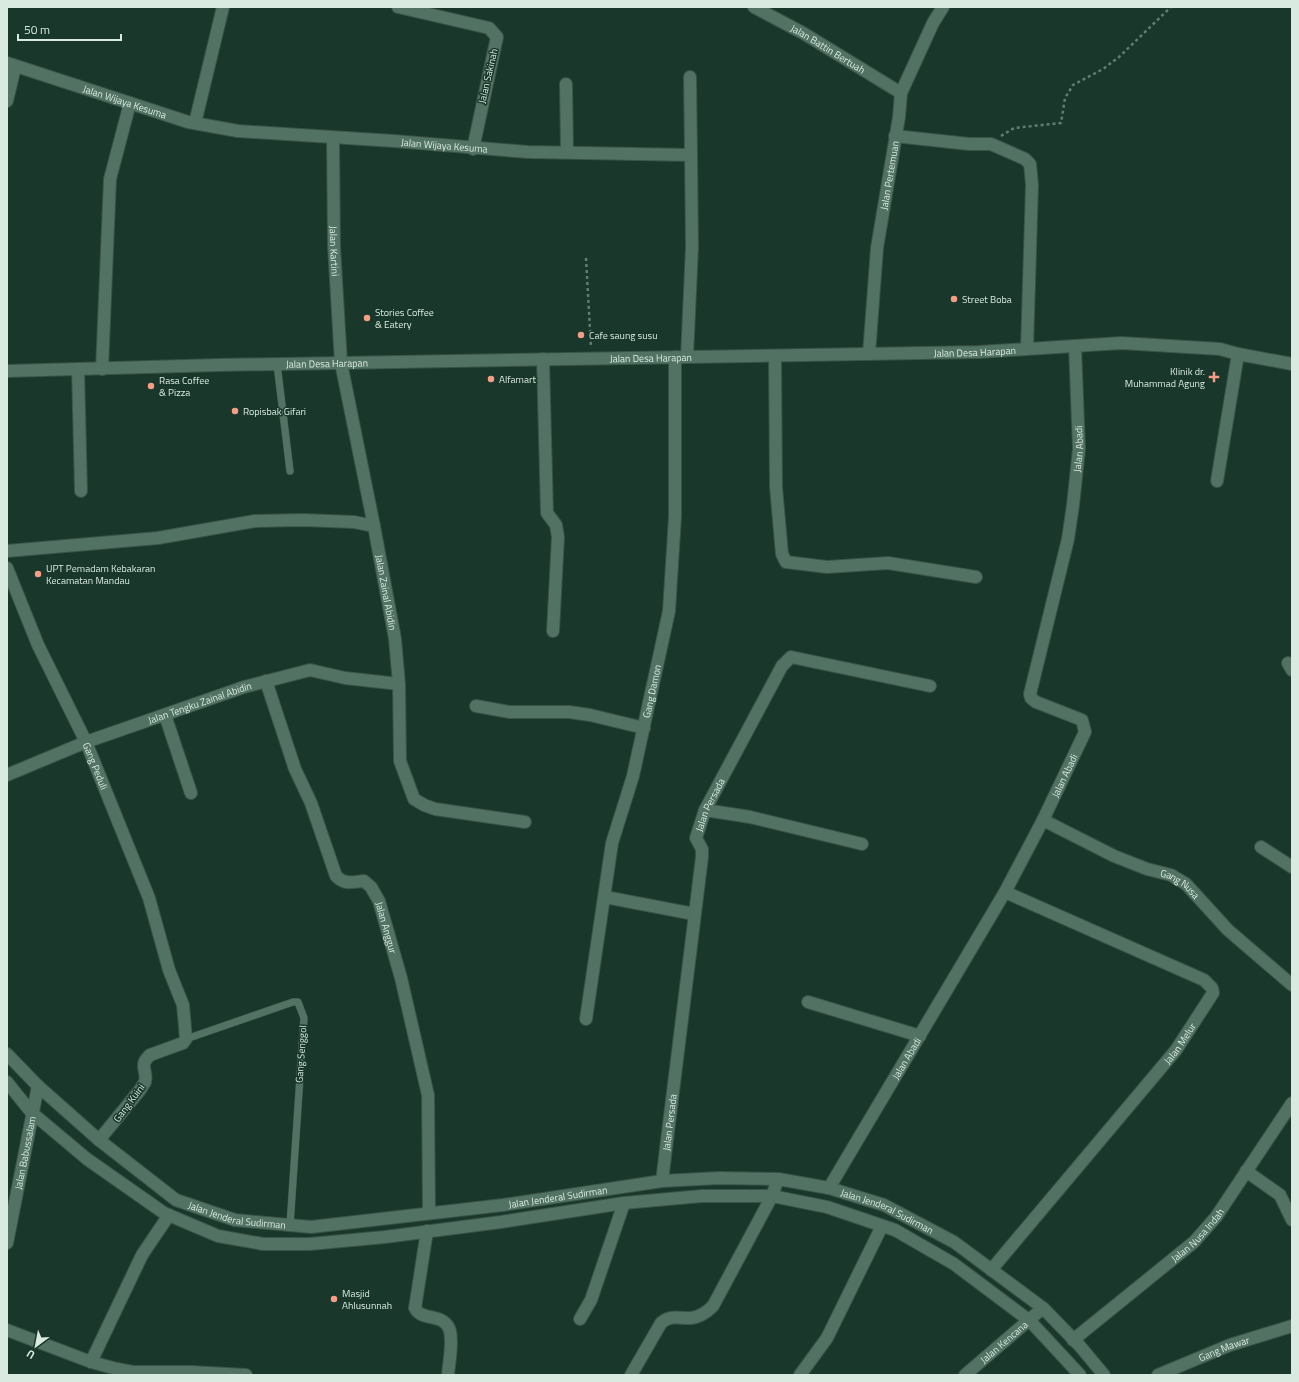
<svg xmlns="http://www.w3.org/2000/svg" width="1299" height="1382" font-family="'Titillium Web',sans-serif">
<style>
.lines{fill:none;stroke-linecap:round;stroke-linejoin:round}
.lane-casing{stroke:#395348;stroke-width:8}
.street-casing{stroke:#395348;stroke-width:14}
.secondary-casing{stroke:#395348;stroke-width:14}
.path{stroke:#647d72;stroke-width:2.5;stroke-dasharray:3 3;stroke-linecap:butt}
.lane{stroke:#527263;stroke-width:7}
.street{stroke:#527263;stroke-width:12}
.secondary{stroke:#527263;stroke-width:12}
.poi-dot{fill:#f49e87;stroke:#19372a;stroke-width:1.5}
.labels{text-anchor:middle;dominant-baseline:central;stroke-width:3;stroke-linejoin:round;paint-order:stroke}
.street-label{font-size:10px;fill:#d9eae1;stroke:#19372a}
.poi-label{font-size:10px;fill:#d9eae1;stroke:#19372a;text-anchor:start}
</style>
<rect width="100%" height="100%" fill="#19372a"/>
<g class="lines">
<g class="lane-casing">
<path id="lane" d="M277,364L290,471
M186,1039L293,1002H298L304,1018L290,1225"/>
</g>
<g class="street-casing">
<g id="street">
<path d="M398,7L489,28L497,37L473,149"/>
<path id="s1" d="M754,7L803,33L901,93"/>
<path id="s2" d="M7,63L188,122L238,131L394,141L528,152L691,155L692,247L687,357"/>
<path d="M690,77L691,155"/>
<path d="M566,84L567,152"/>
<path d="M7,101L15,67"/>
<path d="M195,123L223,7"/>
<path d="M895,136L969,144H991L1025,159L1030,164L1032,185L1027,348"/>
<path id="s3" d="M333,138L334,246L341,363L374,526L395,639L399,684L400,761L414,799L424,805L435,809L525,822"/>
<path id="s4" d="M869,354L877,248L899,117L901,93L933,23L943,7"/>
<path d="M775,356L776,487L782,554L786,562L827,567L888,563L976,577"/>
<path d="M543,359L547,513L556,525L558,537L553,631"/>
<path d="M78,369L81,491"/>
<path d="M102,369L110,179L130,103"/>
<path d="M1217,481L1238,354"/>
<path d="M7,551L158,538L255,521L302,520L354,522L374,526"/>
<path id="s5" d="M7,568L38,645L86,742L149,898L169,970L183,1005L186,1039L183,1043L150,1055C138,1066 148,1070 145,1082C144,1084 141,1088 140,1090L99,1140"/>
<path d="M1288,663L1292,670"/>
<path id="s6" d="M266,681L295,769L311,803L336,876C345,885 352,882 364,881L371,887L379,901L401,978L428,1095L429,1213"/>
<path d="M476,706L510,712H569L590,715L644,728"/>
<path d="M165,715L191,793"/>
<path id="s7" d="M7,775L86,742L244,687L310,670L345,678L399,684"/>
<path d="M705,810L750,817L862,844"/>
<path id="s8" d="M1043,820L1114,856L1147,869L1171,875L1186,884L1228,930L1292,985"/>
<path d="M1261,847L1292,867"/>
<path d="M605,897L694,914"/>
<path d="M808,1002L920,1036"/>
<path id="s9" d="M586,1019L612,843L633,776L669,611L675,517V357"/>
<path d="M1246,1171L1280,1195L1292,1220"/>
<path id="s10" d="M662,1181L702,857V849L696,838L705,810L782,666L791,657L930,686"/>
<path id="s11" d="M829,1188L1005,892L1043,820L1085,732L1082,720L1036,702L1031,698L1030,694L1068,539L1073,505L1079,449L1075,346"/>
<path d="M427,1231L415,1308C421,1322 445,1312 450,1331C453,1344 449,1362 448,1375"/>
<path id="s12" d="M7,1243L38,1086"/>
<path id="s13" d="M991,1270L1176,1050L1213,993L1212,988L1204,980L1005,892"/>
<path d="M580,1319L591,1300L624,1203"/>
<path d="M7,1330L91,1362L117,1369L133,1372H191L246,1375"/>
<path id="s14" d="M1073,1340L1194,1242L1216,1217L1292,1103"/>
<path d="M91,1362L142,1255L169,1215"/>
<path d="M631,1375L661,1323C671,1314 679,1319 691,1318C700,1317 707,1312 713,1306L772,1196L778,1179"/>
<path d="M800,1375L827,1338L882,1226"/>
<path id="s15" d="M965,1375L1043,1308"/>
<path id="s16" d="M1158,1375L1230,1345L1292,1326"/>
</g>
</g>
<g class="secondary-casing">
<g id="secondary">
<path id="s17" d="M7,371L219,365L979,352L1121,343L1220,349L1238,354L1292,364"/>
<path id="s18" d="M7,1054L38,1086L99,1140L176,1200L235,1220L311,1227L503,1205L662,1181L719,1178L778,1179L829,1188L884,1205L954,1242L1043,1308L1079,1345L1104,1375"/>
<path d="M7,1082L31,1112L87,1159L164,1213L218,1236L263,1244H310L385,1237L501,1222L624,1203L702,1196H772L827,1207L895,1230L954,1264L1030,1321L1080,1375"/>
</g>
</g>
<path class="path" d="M1001,136L1014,128L1061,123L1065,98L1073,85L1103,69L1119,57L1171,7
M586,258L591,348"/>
<use href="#lane" class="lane"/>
<use href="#street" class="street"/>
<use href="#secondary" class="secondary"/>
</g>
<g class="poi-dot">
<circle cx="954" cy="299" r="4"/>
<circle cx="367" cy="318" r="4"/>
<circle cx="581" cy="335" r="4"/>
<path d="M1212 371h4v4h4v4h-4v4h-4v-4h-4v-4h4z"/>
<circle cx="491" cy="379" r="4"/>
<circle cx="151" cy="386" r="4"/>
<circle cx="235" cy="411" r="4"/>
<circle cx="38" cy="574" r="4"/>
<circle cx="334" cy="1299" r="4"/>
</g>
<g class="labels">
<g class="street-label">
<text stroke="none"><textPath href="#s1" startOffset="85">Jalan Battin Bertuah</textPath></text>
<text transform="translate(488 76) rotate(-77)">Jalan Sakinah</text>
<text stroke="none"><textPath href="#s2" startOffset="124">Jalan Wijaya Kesuma</textPath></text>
<text stroke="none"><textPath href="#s2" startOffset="448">Jalan Wijaya Kesuma</textPath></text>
<text stroke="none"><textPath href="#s4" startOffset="180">Jalan Pertemuan</textPath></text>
<text stroke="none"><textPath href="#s3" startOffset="113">Jalan Kartini</textPath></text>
<text stroke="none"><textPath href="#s17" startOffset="968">Jalan Desa Harapan</textPath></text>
<text stroke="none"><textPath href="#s17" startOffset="644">Jalan Desa Harapan</textPath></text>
<text stroke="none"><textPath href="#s17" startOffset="320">Jalan Desa Harapan</textPath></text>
<text stroke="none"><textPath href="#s11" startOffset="846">Jalan Abadi</textPath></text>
<text stroke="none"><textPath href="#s3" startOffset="459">Jalan Zainal Abidin</textPath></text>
<text stroke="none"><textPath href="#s9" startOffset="335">Gang Damon</textPath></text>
<text stroke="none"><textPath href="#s7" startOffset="206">Jalan Tengku Zainal Abidin</textPath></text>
<text stroke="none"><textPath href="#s5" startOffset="217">Gang Peduli</textPath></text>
<text stroke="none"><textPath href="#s11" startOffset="475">Jalan Abadi</textPath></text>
<text stroke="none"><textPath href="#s10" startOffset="383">Jalan Persada</textPath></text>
<text stroke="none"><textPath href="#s8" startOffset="152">Gang Nusa</textPath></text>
<text stroke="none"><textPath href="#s6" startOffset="290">Jalan Anggur</textPath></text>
<text stroke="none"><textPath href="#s13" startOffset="295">Jalan Melur</textPath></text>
<text transform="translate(301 1054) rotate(-86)">Gang Senggol</text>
<text stroke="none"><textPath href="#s11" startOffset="151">Jalan Abadi</textPath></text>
<text transform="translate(129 1103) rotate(-53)">Gang Kuini</text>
<text stroke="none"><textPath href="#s10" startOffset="59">Jalan Persada</textPath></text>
<text stroke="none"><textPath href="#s12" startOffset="92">Jalan Babussalam</textPath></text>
<text stroke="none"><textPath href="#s18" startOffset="611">Jalan Jenderal Sudirman</textPath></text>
<text stroke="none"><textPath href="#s18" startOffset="947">Jalan Jenderal Sudirman</textPath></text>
<text stroke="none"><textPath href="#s18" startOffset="287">Jalan Jenderal Sudirman</textPath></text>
<text stroke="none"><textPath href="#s14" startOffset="163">Jalan Nusa Indah</textPath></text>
<text stroke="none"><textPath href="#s15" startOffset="51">Jalan Kencana</textPath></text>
<text stroke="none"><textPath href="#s16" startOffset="71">Gang Mawar</textPath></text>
</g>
<g class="poi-label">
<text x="962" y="299">Street Boba</text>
<text x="375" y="312">Stories Coffee<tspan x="375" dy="12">&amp; Eatery</tspan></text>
<text x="589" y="335">Cafe saung susu</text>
<text x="1205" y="371" text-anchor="end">Klinik dr.<tspan x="1205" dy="12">Muhammad Agung</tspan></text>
<text x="499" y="379">Alfamart</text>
<text x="159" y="380">Rasa Coffee<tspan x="159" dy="12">&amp; Pizza</tspan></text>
<text x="243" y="411">Ropisbak Gifari</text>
<text x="46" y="568">UPT Pemadam Kebakaran<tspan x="46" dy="12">Kecamatan Mandau</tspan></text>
<text x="342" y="1293">Masjid<tspan x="342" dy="12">Ahlusunnah</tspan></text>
</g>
</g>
<rect width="1299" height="1382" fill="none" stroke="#d9eae1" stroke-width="16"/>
<g transform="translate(36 1346) rotate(212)" stroke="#19372a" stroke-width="3" paint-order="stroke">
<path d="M0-3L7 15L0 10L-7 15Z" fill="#d9eae1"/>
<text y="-6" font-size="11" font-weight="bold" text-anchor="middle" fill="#d9eae1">U</text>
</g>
<path d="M18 34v6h103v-6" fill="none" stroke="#d9eae1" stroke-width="2"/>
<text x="24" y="34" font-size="12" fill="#d9eae1" stroke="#19372a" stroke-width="3" paint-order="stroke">50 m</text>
</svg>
